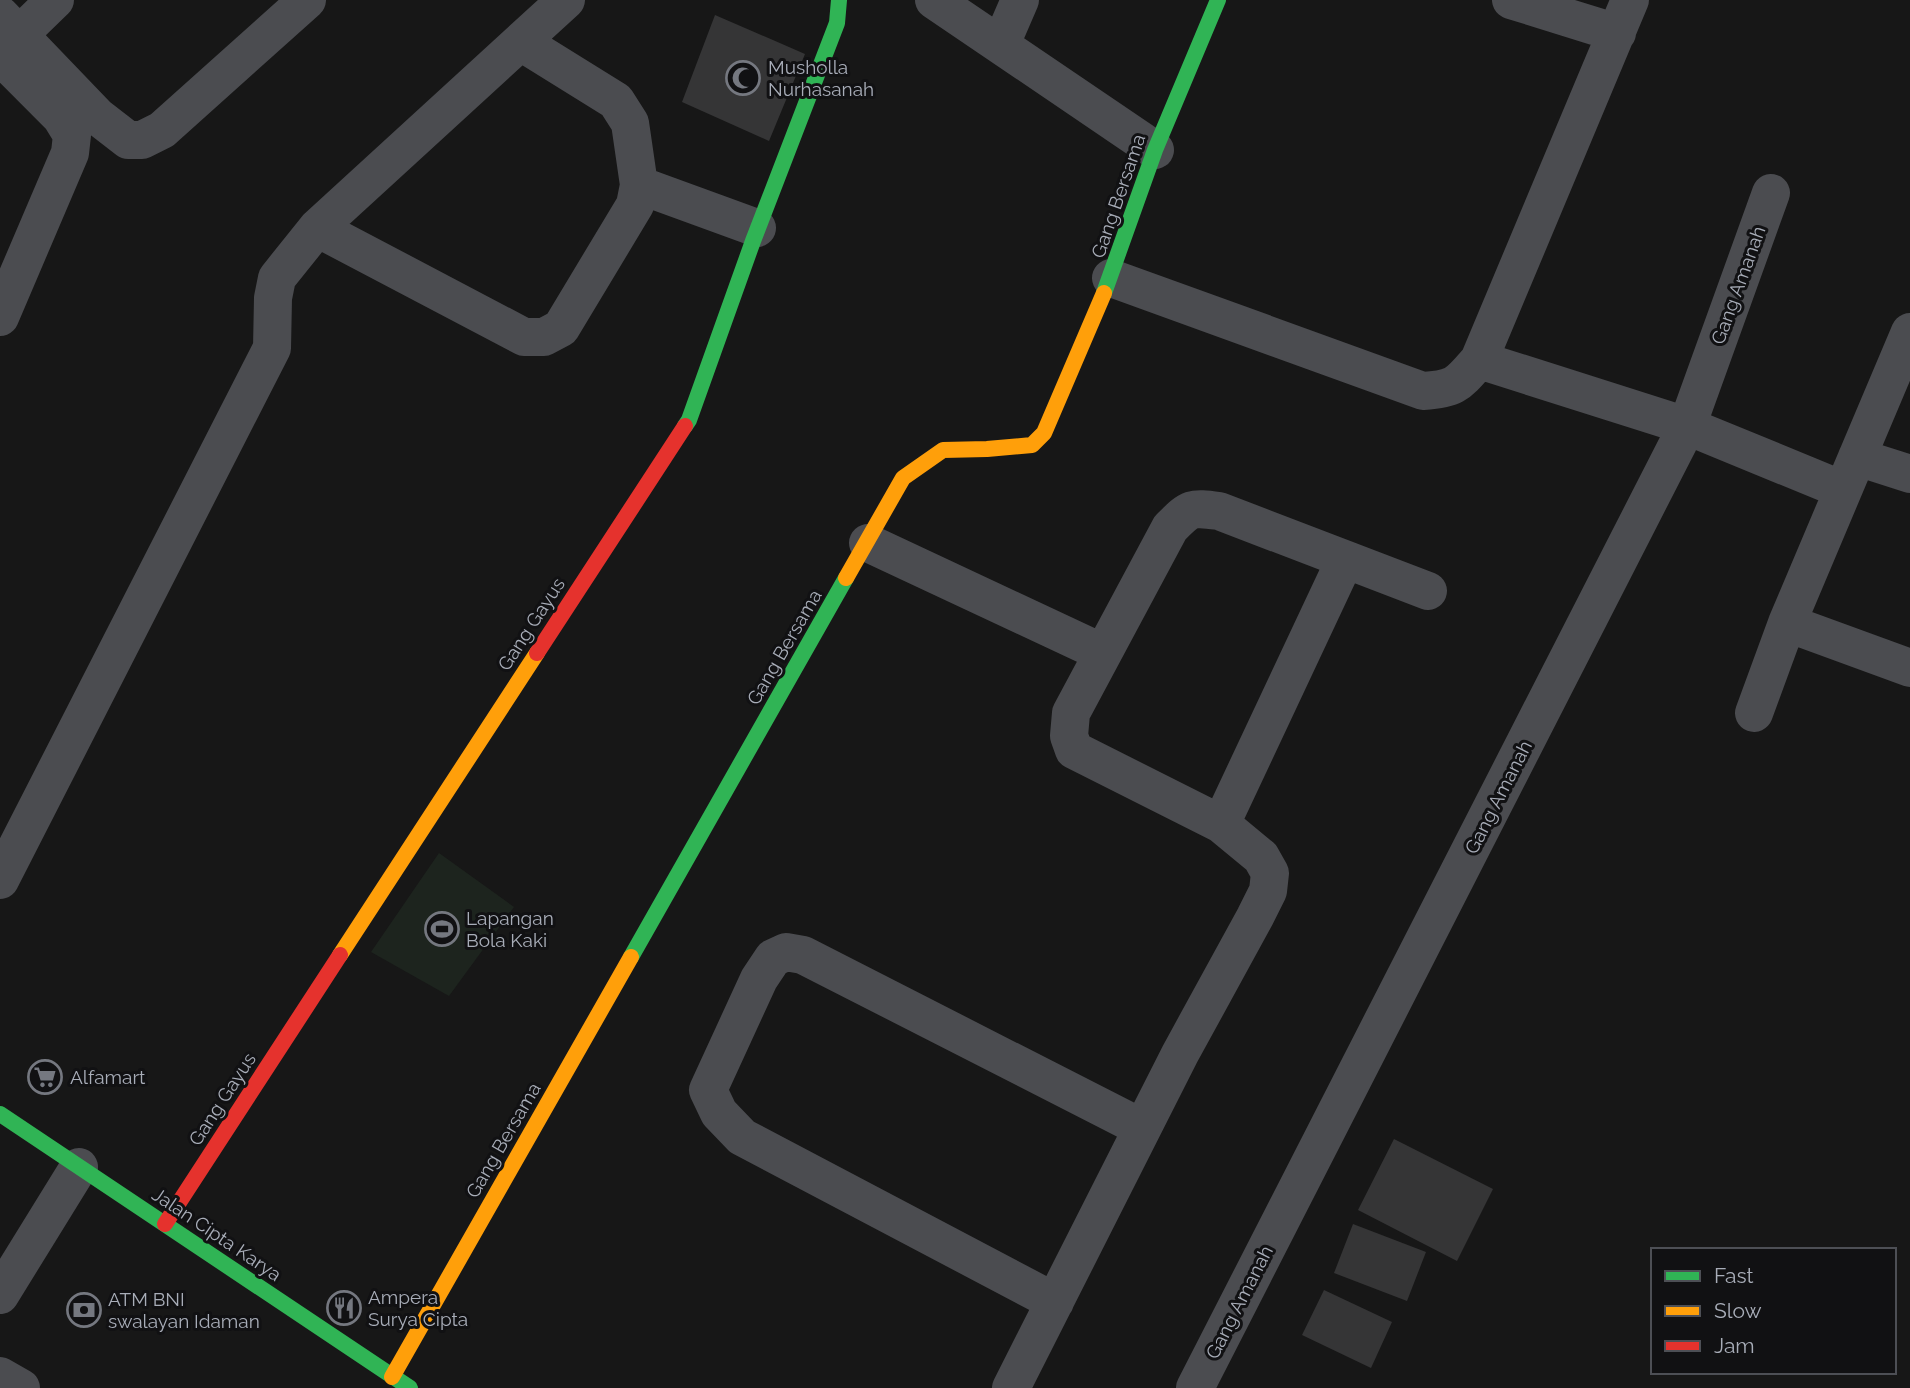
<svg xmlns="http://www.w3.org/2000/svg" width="1910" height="1388" font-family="Raleway,sans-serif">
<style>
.green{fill:#1d241e}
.building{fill:#353536}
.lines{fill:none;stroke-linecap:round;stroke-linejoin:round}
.street{stroke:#4b4c50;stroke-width:38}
.fast{stroke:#30b455;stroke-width:16}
.slow{stroke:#ff9f0a;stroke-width:16}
.jam{stroke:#e5322d;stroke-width:16}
.labels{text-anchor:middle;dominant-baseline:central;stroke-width:6;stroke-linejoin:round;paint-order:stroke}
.poi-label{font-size:19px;fill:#a8adb8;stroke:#111113;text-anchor:start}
.street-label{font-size:19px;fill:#a8adb8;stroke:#111113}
</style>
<rect width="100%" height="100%" fill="#171717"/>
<path class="green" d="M439,853L514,907L449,996L371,952Z"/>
<path class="building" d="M715,15L805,54L769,141L682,102Z
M1394,1139L1493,1189L1457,1261L1358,1210Z
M1353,1224L1426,1252L1407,1301L1334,1273Z
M1324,1290L1392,1322L1371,1368L1302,1335Z"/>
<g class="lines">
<path class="street" d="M934,0L1155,150
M1511,0L1617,33
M0,15L97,116L128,140H142L162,130L307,0
M19,35L55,0
M1001,44L1020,0
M0,56L61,117L72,135L70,153L0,317
M639,185L757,228
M317,228L524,337H544L561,328L635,205L639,185L630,123L616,101L521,42
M1111,278L1423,391C1456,389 1458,384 1479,360L1630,0
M1479,360L1687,426L1843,490
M1857,457L1910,474
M868,543L1103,653
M1787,623L1910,668
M1754,713L1787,623L1910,332
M1221,824L1345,560
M0,880L272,348L273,298L277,278L317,228L566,0
M0,1295L79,1167
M1055,1302L742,1137L719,1113L708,1090L759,979L773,958L786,952L803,955L1142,1128
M0,1376L21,1388
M1011,1388L1180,1054L1255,917L1268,891L1270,873L1261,857L1221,824L1074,750L1069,736L1071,713L1170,528C1190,508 1190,507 1219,511L1428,591
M1195,1388L1687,426L1771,193"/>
<path class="fast" d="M1104,293L1155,150L1218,0
M685,426L689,420L753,241L837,23L839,0
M631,957L846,578
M0,1114L410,1388"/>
<path class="slow" d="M846,578L903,478L943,450L987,449L1032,445L1044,433L1104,293
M340,955L537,653
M392,1377L631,957"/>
<path class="jam" d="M537,653L685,426
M165,1224L340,955"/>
</g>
<defs>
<g id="mosque-ring" transform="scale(1.75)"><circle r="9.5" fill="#111113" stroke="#757880" stroke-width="1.5"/><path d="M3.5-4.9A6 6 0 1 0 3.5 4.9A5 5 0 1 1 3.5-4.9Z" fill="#757880"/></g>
<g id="stadium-ring" transform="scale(1.75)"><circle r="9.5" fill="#111113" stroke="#757880" stroke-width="1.5"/><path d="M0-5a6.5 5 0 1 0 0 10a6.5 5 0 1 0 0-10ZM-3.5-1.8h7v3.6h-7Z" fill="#757880"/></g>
<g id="supermarket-ring" transform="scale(1.75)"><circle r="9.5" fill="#111113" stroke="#757880" stroke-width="1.5"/><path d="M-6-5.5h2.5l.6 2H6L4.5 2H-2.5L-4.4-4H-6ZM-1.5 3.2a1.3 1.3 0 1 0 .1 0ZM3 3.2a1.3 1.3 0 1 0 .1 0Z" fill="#757880"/></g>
<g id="restaurant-ring" transform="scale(1.75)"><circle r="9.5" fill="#111113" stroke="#757880" stroke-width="1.5"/><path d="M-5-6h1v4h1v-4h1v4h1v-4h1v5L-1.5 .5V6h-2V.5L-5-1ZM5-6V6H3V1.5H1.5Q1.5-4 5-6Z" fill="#757880"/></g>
<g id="bank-ring" transform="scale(1.75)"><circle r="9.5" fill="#111113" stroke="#757880" stroke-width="1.5"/><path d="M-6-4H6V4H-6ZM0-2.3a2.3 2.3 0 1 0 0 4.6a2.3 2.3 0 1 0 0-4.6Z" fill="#757880"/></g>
</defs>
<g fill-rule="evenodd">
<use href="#mosque-ring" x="743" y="78"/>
<use href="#stadium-ring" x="442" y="929"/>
<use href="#supermarket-ring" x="45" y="1077"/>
<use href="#restaurant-ring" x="344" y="1308"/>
<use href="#bank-ring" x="84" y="1310"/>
</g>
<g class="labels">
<g class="poi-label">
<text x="768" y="67">Musholla<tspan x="768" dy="22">Nurhasanah</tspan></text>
<text x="466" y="918">Lapangan<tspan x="466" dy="22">Bola Kaki</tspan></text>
<text x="70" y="1077">Alfamart</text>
<text x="368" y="1297">Ampera<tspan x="368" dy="22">Surya Cipta</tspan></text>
<text x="108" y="1299">ATM BNI<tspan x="108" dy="22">swalayan Idaman</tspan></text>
</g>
<g class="street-label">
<text transform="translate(1118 196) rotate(-71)">Gang Bersama</text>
<text transform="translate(1738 285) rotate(-70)">Gang Amanah</text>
<text transform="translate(531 624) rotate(-57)">Gang Gayus</text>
<text transform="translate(784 647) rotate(-60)">Gang Bersama</text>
<text transform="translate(1498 797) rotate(-63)">Gang Amanah</text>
<text transform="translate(222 1099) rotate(-57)">Gang Gayus</text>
<text transform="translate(503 1140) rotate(-60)">Gang Bersama</text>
<text transform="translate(217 1234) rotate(34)">Jalan Cipta Karya</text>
<text transform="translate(1239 1302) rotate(-63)">Gang Amanah</text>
</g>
</g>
<rect x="1651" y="1248" width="245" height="126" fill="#111113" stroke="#4d4f55" stroke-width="2"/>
<rect x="1665" y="1271" width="35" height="10" fill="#30b455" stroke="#4d4f55" stroke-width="2"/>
<text x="1714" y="1283" font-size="21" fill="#a8adb8">Fast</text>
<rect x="1665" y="1306" width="35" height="10" fill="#ff9f0a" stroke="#4d4f55" stroke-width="2"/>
<text x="1714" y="1318" font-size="21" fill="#a8adb8">Slow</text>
<rect x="1665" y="1341" width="35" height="10" fill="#e5322d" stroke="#4d4f55" stroke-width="2"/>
<text x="1714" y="1353" font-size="21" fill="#a8adb8">Jam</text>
</svg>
